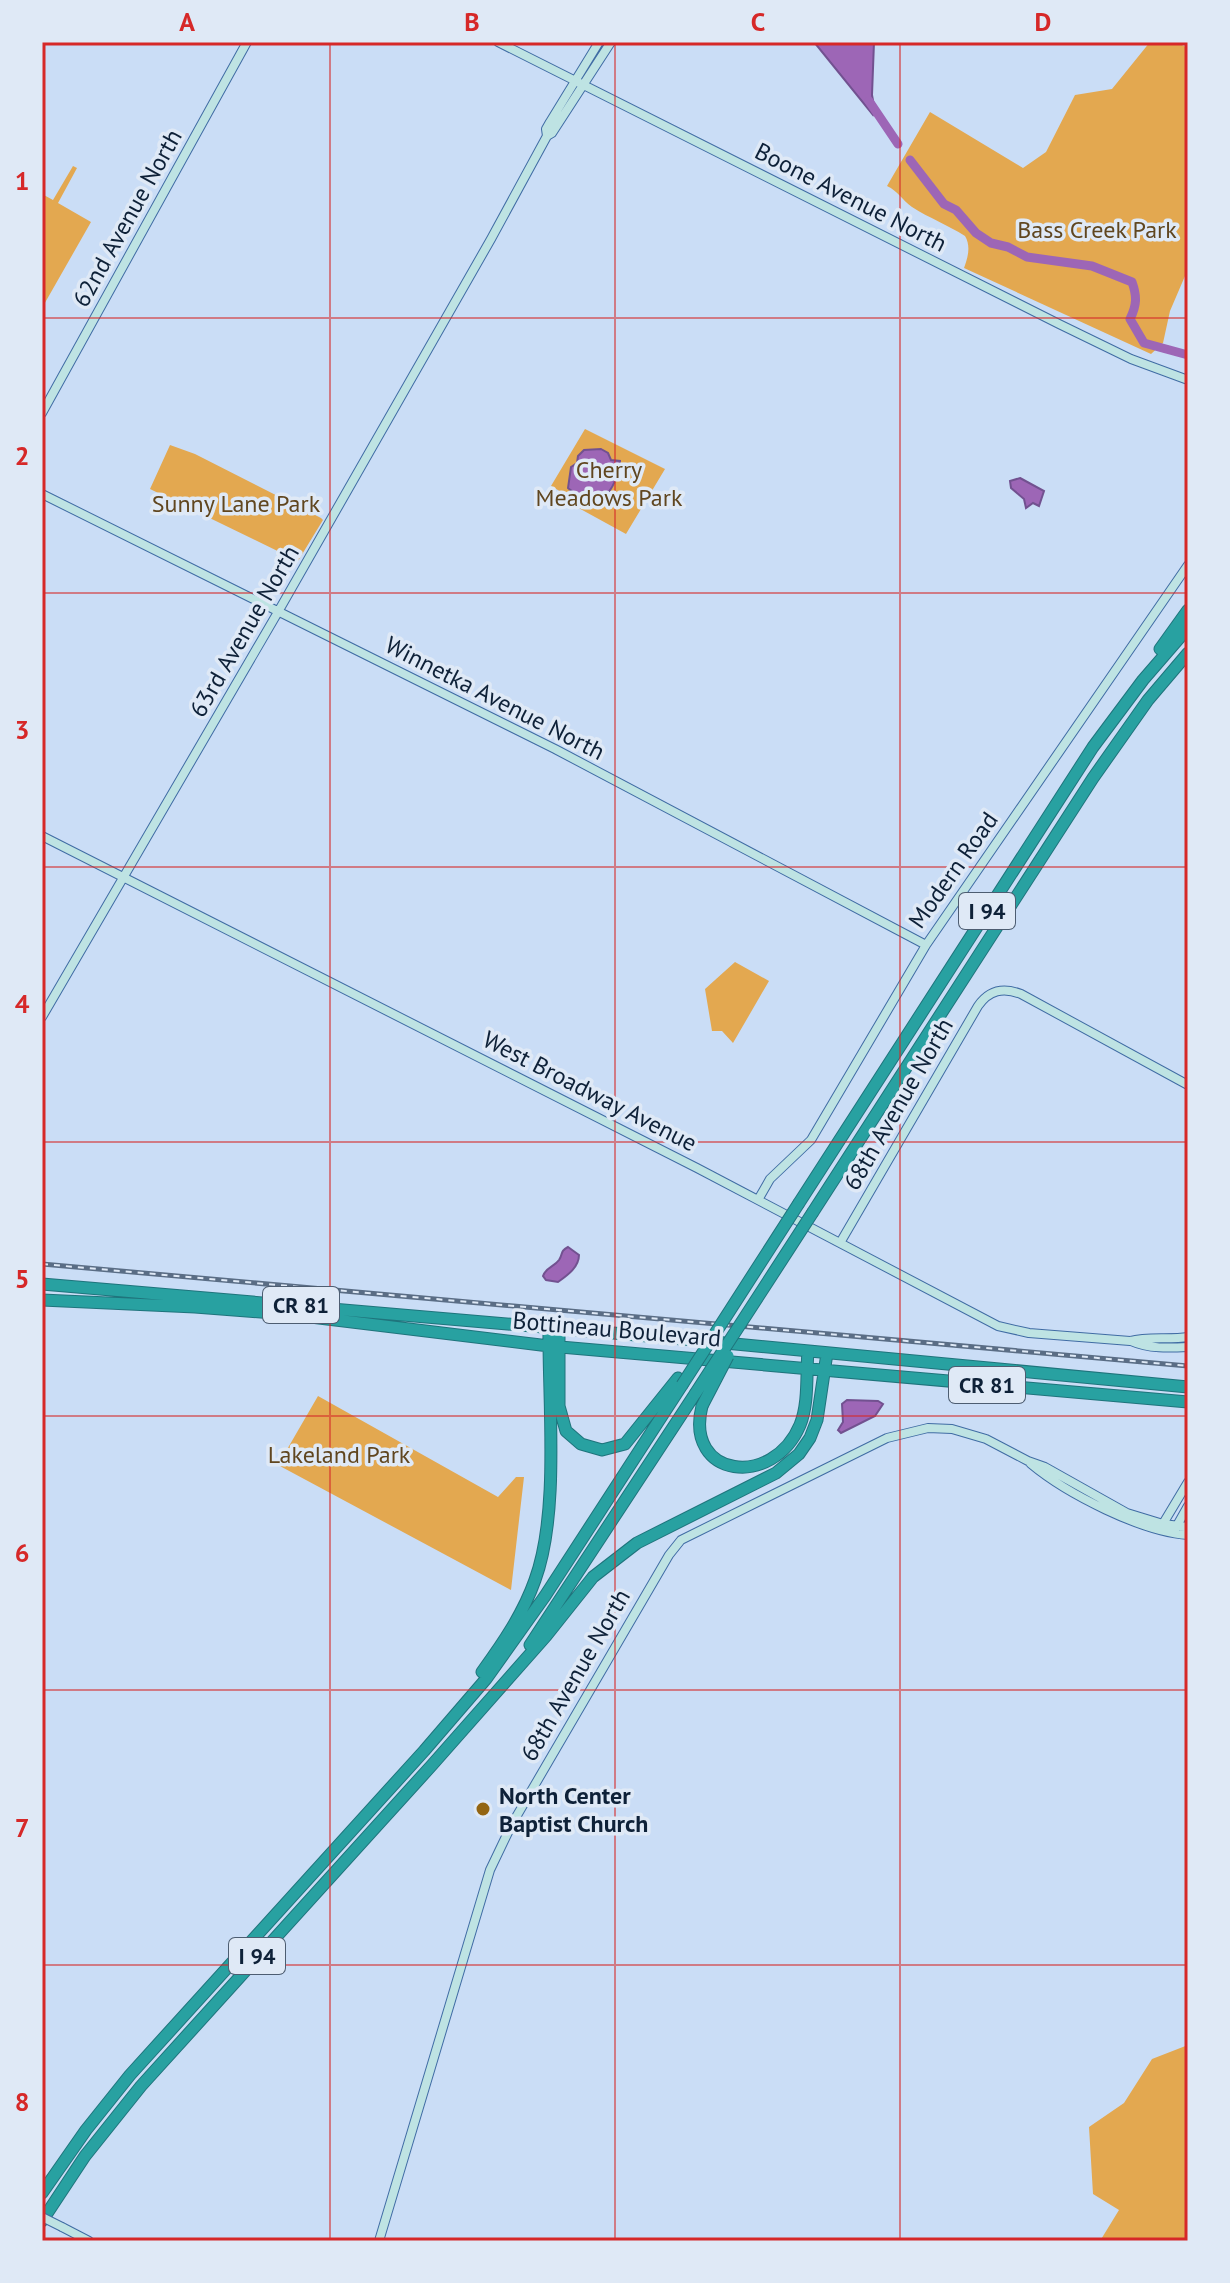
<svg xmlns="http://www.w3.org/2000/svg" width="1230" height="2283" font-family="'PT Sans',sans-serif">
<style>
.green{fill:#e3a850}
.water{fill:#9d66b6;stroke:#725190;stroke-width:2}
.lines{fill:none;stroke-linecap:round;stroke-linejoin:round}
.river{stroke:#9d66b6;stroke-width:9}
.secondary-casing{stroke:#406ca4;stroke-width:10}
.highway-casing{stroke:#1f747c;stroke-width:13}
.secondary{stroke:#bee3e3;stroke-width:8}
.highway{stroke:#28a1a1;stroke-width:11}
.rail-casing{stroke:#5a6d85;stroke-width:5}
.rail{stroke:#dfe9f6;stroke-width:2;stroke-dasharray:6;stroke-linecap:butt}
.secondary-bridge-casing{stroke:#406ca4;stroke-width:10;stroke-linecap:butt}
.highway-bridge-casing{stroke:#1f747c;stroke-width:13;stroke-linecap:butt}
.secondary-bridge{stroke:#bee3e3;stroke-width:8}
.highway-bridge{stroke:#28a1a1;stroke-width:11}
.grid{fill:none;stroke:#d62828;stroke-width:2;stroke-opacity:0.55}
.poi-dot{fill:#936512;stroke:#dfe9f6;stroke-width:3}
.labels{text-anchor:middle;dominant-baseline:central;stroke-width:7;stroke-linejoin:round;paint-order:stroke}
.shield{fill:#dfe9f6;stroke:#4d5d71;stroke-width:2}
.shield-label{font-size:22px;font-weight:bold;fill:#0e2138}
.street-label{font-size:24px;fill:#0e2138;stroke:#dfe9f6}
.park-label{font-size:24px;fill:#60461f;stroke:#dfe9f6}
.poi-label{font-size:24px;font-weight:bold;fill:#0e2138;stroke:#dfe9f6;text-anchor:start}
.neatline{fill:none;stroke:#d62828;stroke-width:3}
.grid-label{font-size:26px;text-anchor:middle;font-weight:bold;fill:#d62828}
</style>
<rect width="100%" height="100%" fill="#caddf6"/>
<path class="green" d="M1150,42H1176L1188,48V269L1170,311L1163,343L1151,354L964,268C968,257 971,246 965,236C948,225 929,218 912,207C902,200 898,191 887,186L930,112L1023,168L1046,152L1075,95L1112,89Z
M73,166L77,168L58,203L91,222L42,308V194L53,200Z
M585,429L665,469L626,534L564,500L563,493L551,486Z
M170,445L195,454L321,518L323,520L298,561L150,489Z
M735,962L769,981L733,1043L722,1031H712L705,989Z
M318,1396L498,1497L516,1477H524L511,1590L278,1465Z
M1188,2045V2241H1100L1119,2210L1093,2194L1089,2127L1124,2103L1152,2059Z"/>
<path class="water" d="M814,42H874L872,95L875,111L873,115Z
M601,449L608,453L611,460L620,461C620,473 609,504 591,501C582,500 574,493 568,488L571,467L577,463L578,456L584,450Z
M1020,478L1044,491L1039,506L1033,503L1026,508L1024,499L1011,488L1010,481Z
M568,1247L579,1255C579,1267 568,1275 558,1282L546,1280L543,1276C546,1267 554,1267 559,1260C563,1254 560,1251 568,1247Z
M847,1400L878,1401L883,1404L875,1416L841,1433L838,1430L843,1422L842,1404Z"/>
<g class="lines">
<path class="river" d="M869,101L898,144
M910,160L944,204L956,210L976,233L991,243L1008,247L1027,257L1092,266L1132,282C1137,296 1137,305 1130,319L1144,343L1188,355"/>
<g class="secondary-casing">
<path id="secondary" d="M498,42L1059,324L1131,359L1188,380
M547,136L546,129L550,122L599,42
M42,413L247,42
M42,494L555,749L926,945
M42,836L697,1168L998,1326L1029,1333L1130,1341C1148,1336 1169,1340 1188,1337
M42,1017L278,612L491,239L547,136L552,133L611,42
M758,1200L770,1179L811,1140L926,945L1188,565
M840,1243L978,1006C989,990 1003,987 1021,994L1188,1085
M1131,1341C1149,1349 1169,1348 1188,1347
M1031,1464C1067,1494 1142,1532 1188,1535
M1161,1527L1188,1482
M1175,1529L1188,1506
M62,2227L89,2241
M379,2241L490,1870L512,1824L669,1555L681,1540L887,1438L928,1428L952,1429L986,1439L1028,1461L1045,1467L1127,1513L1163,1524L1188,1527"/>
</g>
<g class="highway-casing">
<path id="highway" d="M1160,649L1188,610
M799,1203L1093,747L1143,680L1188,628
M813,1212L1093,778L1148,700L1188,653
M42,1284L683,1339L1188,1387
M42,1300L195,1307L286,1314L549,1346L1188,1402
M559,1329V1406L566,1431L581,1444L602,1450L625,1444L678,1378
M702,1406C684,1478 773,1489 800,1425C809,1403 806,1374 808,1351
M530,1645L695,1394
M482,1672C503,1643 523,1614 535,1580C560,1512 548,1401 549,1327
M42,2193L86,2130L130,2075L424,1751L486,1679L545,1596L682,1385
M42,2221L85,2156L141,2086L432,1765L546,1636L593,1577L637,1543L776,1473L799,1454L810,1438L817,1420L827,1353"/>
</g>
<use href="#secondary" class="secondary"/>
<use href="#highway" class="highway"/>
<g class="rail-casing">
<path id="rail" d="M42,1264L1188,1366"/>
</g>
<use href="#rail" class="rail"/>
<g class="secondary-bridge-casing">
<path id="secondary-bridge" d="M42,2217L62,2227"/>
</g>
<g class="highway-bridge-casing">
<path id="highway-bridge" d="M682,1385L799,1203
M695,1394L813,1212
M702,1406L728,1356"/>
</g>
<use href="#secondary-bridge" class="secondary-bridge"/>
<use href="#highway-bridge" class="highway-bridge"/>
</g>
<path class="grid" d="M330,42V2241M615,42V2241M900,42V2241M42,318H1188M42,593H1188M42,867H1188M42,1142H1188M42,1416H1188M42,1690H1188M42,1965H1188"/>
<circle class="poi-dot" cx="483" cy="1809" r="8"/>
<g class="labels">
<g class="shield">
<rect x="959" y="893" width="56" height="36" rx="6"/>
<rect x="263" y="1287" width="76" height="36" rx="6"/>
<rect x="949" y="1367" width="76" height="36" rx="6"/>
<rect x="229" y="1938" width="56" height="36" rx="6"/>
</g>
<g class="shield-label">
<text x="987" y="911">I 94</text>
<text x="301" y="1305">CR 81</text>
<text x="987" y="1385">CR 81</text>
<text x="257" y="1956">I 94</text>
</g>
<g class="street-label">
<text transform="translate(851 197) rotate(27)">Boone Avenue North</text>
<text transform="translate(127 218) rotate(-61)">62nd Avenue North</text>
<text transform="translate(244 631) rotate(-60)">63rd Avenue North</text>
<text transform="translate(495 698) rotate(27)">Winnetka Avenue North</text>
<text transform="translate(953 870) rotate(-55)">Modern Road</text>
<text transform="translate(590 1091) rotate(27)">West Broadway Avenue</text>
<text transform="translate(898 1104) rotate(-60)">68th Avenue North</text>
<text transform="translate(617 1329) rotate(5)">Bottineau Boulevard</text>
<text transform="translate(575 1675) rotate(-60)">68th Avenue North</text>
</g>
<g class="park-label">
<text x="1097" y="229">Bass Creek Park</text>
<text x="609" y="469">Cherry<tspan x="609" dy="28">Meadows Park</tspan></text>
<text x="236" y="503">Sunny Lane Park</text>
<text x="339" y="1454">Lakeland Park</text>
</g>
<g class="poi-label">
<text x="499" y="1795">North Center<tspan x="499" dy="28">Baptist Church</tspan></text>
</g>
</g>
<rect width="1230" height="2283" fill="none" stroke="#dfe9f6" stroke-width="88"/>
<rect x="44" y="44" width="1142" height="2195" class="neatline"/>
<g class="grid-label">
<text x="187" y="31">A</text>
<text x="472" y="31">B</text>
<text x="758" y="31">C</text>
<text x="1043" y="31">D</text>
<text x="22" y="190">1</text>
<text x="22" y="465">2</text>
<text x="22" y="739">3</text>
<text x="22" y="1013">4</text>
<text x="22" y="1288">5</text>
<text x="22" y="1562">6</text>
<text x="22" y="1837">7</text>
<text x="22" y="2111">8</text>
</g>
</svg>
